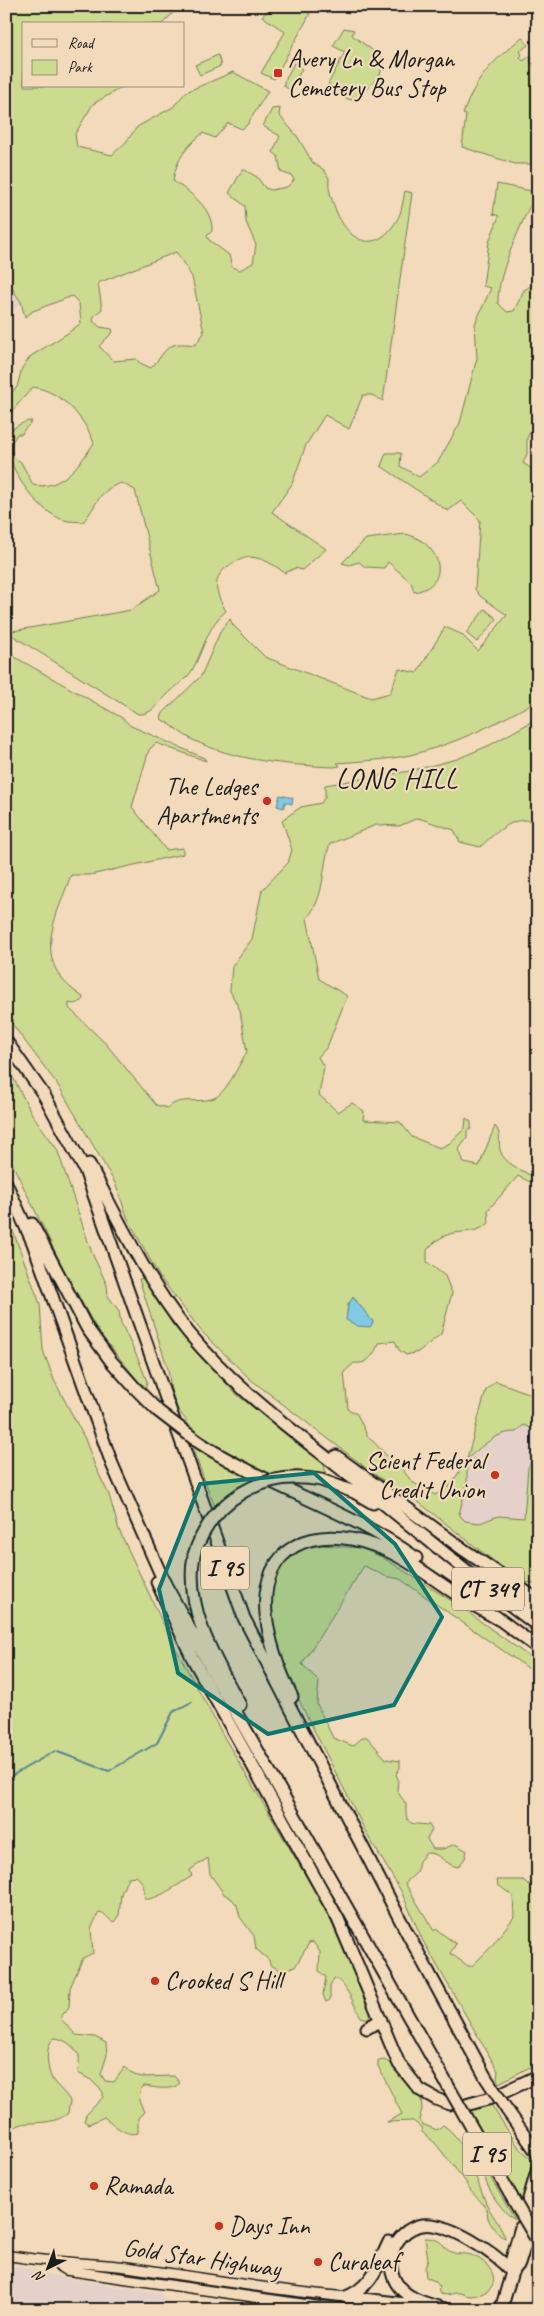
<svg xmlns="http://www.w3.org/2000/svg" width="544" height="2316" font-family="Caveat,sans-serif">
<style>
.built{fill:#e5d1ca}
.green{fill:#ccdb8f;stroke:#747c56;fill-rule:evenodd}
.water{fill:#82cae3;stroke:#598493}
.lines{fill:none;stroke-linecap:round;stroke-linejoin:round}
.stream{stroke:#598493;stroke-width:2}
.secondary-casing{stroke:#1c1c1c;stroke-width:12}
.highway-casing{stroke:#1c1c1c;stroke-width:15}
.secondary{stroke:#f2daba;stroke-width:9}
.highway{stroke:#f2daba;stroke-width:11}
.highway-bridge-casing{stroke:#1c1c1c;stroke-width:15;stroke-linecap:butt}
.highway-bridge{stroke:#f2daba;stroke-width:11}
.marked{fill:#0f766e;fill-opacity:0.2;stroke:#0f766e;stroke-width:4;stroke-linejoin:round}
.poi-dot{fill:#c8321e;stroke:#f2daba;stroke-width:2}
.labels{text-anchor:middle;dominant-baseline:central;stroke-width:4.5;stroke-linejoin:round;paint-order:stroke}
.shield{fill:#f2daba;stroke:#5c554b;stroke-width:1}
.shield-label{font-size:24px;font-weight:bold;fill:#1c1c1c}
.poi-label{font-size:25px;fill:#1c1c1c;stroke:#f2daba;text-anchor:start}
.street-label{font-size:25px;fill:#1c1c1c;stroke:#f2daba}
.quarter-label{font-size:28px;letter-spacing:1px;fill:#1c1c1c;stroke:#f2daba}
</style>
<rect width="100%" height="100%" fill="#f2daba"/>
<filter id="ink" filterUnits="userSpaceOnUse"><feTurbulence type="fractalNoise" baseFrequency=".02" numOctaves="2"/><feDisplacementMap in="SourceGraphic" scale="10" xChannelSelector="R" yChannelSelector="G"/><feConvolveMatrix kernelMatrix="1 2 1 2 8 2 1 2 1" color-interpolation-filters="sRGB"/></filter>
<g filter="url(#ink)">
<path class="built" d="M6,279L21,302L6,320Z
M538,417V444L527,438Z
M524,1425L533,1429L538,1434V1453L528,1467L524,1518L498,1516L480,1523L465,1521L459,1514L467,1484V1459L490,1440L506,1431L516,1432Z
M15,2265L49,2275L160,2293L170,2306L195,2310H6V2293Z"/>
<path class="green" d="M6,6H180L162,24H24V86H124L93,104L75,134L77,147L112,155L126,142L137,127L173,107L186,92L233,72L268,91L247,125L242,129L228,123L215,138L203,133C187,146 176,159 173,181C190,192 213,208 212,231L207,236L209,240L229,255L232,267L240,270L253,263L256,245L246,222L245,206L229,193L243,169L257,177L265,188L271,190L287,187L294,180L292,176L281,172L278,156L273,152L280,136L263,126L272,109L280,108L279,115L297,136L313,163L324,170L329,178C328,189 331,197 335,208C347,241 375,257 397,220C402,212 403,200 405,191L412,193L383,401L372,395H363L349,429L325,415L306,445L292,484L272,512L326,549L302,570L295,568L285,573C274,565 264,558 250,557C245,557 240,560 235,562C209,575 215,592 226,611C207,625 203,653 191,672C185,681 174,687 166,696C157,704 152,715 138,714L7,632L131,610L160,590L135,490L121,483C97,491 98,505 83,522C77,521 70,522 64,520C37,512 0,462 9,433C13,427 22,423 29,421H32C29,427 24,427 22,434H17L9,447L13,457L21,462L33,485C61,491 80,464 94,443C84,417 61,391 33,387L11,412L6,411V399L17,387L22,368L31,356L68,333L81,323L79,303L72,296L33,311L25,317L21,302L6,279ZM176,252L192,277L204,333L195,345C166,341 169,348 151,368L140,363L136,359L113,361L99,346L113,332L112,329L100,327L93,321L94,316L102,309L98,283Z
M266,6H299L310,14L274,79L261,73L285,32L262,16L267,12Z
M344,28L354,30L352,35L384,59L380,75L355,101L345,98L328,84L345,52L333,46Z
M522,37L528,45L520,51L522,55L520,57L523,61L530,56L532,58L530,62L538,66V164H515L462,147L466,115L463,114C477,75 492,63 522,37Z
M218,55L221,66L200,75L195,65Z
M294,63L302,69L290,90L284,86V82Z
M497,184L536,192C523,222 497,272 498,303L507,312L514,311L524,290L538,282V321L535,335L538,338V417L527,438V454L523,463L538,473V700C498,723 456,744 410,755C387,760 361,761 337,763L340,766L334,767C287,765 236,761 193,740C181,734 173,725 161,719L163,713L201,676L221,630L230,619L233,625L265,657L371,698L390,693L399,669L417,673L445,627L461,634L478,651L507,615L480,596L475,589L480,520L461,501L448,511L381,466L386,453H401L400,466L419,477L438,462L460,423L477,358L475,324L491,288L483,286L489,242L499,216L493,214Z
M405,534C440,541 454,585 414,592L411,582L388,562L384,568L365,567L359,562L349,565L342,563L366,539Z
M485,609L497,619L477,642L466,633Z
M12,651L13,656L122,718L131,726L204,758L206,761L156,743L149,750L132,807L166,850L183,848V854L90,875H71C54,922 30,963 83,997L82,1001L74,1004L69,1003V1008L106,1044L156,1105L168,1108C180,1095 202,1105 216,1097C228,1090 239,1064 247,1052L240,1010L230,991L232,966L252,939L262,890L288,863L292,850L282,820L301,807L321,803L325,797V785L410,771L457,759L490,745L538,718V825C534,823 530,821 526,820C509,819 491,837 480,847L460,842L454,830L418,818L399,826L376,825L330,844C321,869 326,896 307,918L319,979L347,996L327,1047L318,1057L324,1067L319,1095L338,1112L352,1103L364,1111L363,1120L400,1122L412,1137L440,1148L450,1143L465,1128L466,1118L471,1122V1129L467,1131V1138L459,1149L464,1163L479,1166L495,1126C502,1134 498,1141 500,1150C504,1165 524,1170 534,1178V1181L530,1182L518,1176L488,1210L489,1223C467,1241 452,1221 427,1250V1262L445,1276L452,1293L441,1334L418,1352L406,1355L399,1350L395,1341L379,1343C374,1354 368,1365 354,1363L344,1372L348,1409L357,1414L367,1435L389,1458L396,1461L412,1482L435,1495L451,1485L467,1459L486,1390L496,1381L538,1397V1434L533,1429L524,1425L516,1432C497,1431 481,1447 467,1459V1484L459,1514L465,1521L480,1523L498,1516L524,1518L528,1467L538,1453V1584L525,1582L499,1565L413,1498L378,1477L250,1379L202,1332L159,1276L128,1219L115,1183L58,1085L6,1016V653ZM354,1298L373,1322L370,1327L347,1312L348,1305Z
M6,1064L32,1114L57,1149L92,1253L107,1285L108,1296L119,1311L121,1323L139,1361L147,1381L146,1387L140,1383L99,1333L65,1272L6,1151Z
M6,1212L40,1304L43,1350L54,1380L85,1439L95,1466L109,1495L119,1530L168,1634L224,1737L326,1910L372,2014L368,2019L361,2017C354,2006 346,1982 334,1978L330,1987V2000L326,2002L323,1995L326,1977L319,1971L320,1952L313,1942L309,1943L295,1967L280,1970L270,1965L269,1960L256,1949L254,1936L240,1917L237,1905L232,1899L224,1894L210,1874L208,1858L190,1870L192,1876C182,1882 156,1901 145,1899C143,1888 146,1884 136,1876L128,1877L121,1894L119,1915L114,1922C108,1920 105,1912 99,1912L91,1929L93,1953L83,1958L70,1988L69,2007L60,2018L76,2035L95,2037L106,2043L107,2055L101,2074L105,2081L114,2082L125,2067L134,2075L142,2077L174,2076L180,2083C171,2092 154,2087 144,2086L140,2090L139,2100L144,2112L138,2118V2133C125,2137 114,2124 104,2117L89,2124L84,2121L86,2115L103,2097V2092L91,2080L78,2073C78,2068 80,2061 79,2056C75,2047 64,2038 54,2038C44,2046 47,2069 52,2079C57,2087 66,2093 70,2101L68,2113C59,2122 41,2123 28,2123C20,2123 13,2129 6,2132Z
M144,1278L173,1325L235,1393L324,1464L326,1476L271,1475L216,1445L186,1425V1420L178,1410L171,1390L168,1369L139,1279Z
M191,1445L254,1480L241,1486L215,1507Z
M321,1545L360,1548L382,1557L455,1603L538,1663V1675L400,1579L385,1576L364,1566L302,1664L319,1681L317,1704L333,1738L353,1746L363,1737H367L386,1759L400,1761V1768L396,1774L398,1779L397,1791L406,1804C405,1827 411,1823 429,1825L432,1830L427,1839L433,1849H443L455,1844L467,1851L465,1858L458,1867C445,1865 440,1852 426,1853L419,1861L417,1872L405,1883L434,1931L436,1929L456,1944L450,1953L468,1966H472L490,1948L514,1917L513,1896L498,1885L497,1880H523L528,1884L538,1885V2063L499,2083L497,2079L498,2071L423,1941L401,1891L368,1836L290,1683L275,1642L270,1606L273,1578L283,1564L303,1549Z
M384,2060C400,2065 406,2089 421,2098L422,2109L419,2120L422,2124L437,2130L443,2125C468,2141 476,2183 488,2207C493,2217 503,2228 505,2238C499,2237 490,2224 488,2218C487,2215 488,2213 487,2210C482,2200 467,2191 466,2182L435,2143L422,2132L421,2127L413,2121L387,2122L402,2114L378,2066V2061Z
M487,2104L492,2106L518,2146L534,2162L522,2202L470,2112L472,2109Z
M485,2168L515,2220C503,2213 480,2182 485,2168Z
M425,2238C445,2238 442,2250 454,2253C461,2255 467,2252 476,2257C500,2270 501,2294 470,2296C466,2296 463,2293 459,2293C451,2293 449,2296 440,2294L438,2290L440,2287L435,2281L426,2277L425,2268L428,2259Z"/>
<path class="water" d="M280,795L293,798L292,804L285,802L284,808L277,806Z
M353,1297L373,1322L370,1327L358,1326L346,1320L348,1305Z"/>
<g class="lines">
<path class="stream" d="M6,1779L55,1751L109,1771L157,1743L173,1712L192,1702"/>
<g class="secondary-casing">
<path id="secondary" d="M6,2255C46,2263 86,2262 127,2267C200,2278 273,2290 346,2297
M52,2262L65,2270L323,2307"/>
</g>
<g class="highway-casing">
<path id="highway" d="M6,1041L44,1095L85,1170L244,1618L403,1925L486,2078
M89,1164C119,1221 147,1281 188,1332C233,1387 291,1429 346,1473C409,1524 472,1577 538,1626
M6,1183L33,1243L112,1464L165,1584L217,1679L448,2086
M32,1224L87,1328L111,1361L135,1388
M197,1441C266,1487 348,1509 416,1558
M336,1456L464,1550L538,1600
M321,1480L354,1492L373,1503
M194,1555C184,1609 215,1659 240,1705
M157,1582L192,1657L338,1919L399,2064L420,2090L436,2099L450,2104
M509,1589L538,1614
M495,1616L538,1648
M292,1697C280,1672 269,1643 266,1614C260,1545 315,1524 373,1545C408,1557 433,1580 464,1599C476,1607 488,1613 500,1620
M367,2028L381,2020
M504,2092L538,2076
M466,2105L491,2098
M507,2110L538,2154
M464,2114L510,2194
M526,2209L538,2168
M532,2220L538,2200
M512,2272L511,2262L521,2227
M346,2297C372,2287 378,2265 389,2242
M346,2297L422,2306
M502,2306L512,2272L519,2264L527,2238
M323,2307L349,2310
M445,2309C431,2305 414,2301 403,2291C380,2270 392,2230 422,2225C448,2221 496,2254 512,2272"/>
</g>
<use href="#secondary" class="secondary"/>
<use href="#highway" class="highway"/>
<g class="highway-bridge-casing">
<path id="highway-bridge" d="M135,1388L158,1411L197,1441
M194,1555C212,1499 263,1469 321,1480
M486,2078L507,2110
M448,2086L464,2114
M510,2194L538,2242"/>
</g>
<use href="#highway-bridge" class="highway-bridge"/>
</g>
</g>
<path class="marked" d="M314,1473L395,1544L442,1617L394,1705L268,1734L178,1673L159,1589L200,1484Z"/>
<g class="poi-dot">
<rect x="273" y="68" width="10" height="10" rx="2.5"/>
<circle cx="267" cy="801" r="5"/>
<circle cx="495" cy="1475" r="5"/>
<circle cx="155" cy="1981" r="5"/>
<circle cx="94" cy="2186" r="5"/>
<circle cx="219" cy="2226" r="5"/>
<circle cx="318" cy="2262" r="5"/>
</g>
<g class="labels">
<g class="shield">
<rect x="201" y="1546.5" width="48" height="43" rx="4"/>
<rect x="452" y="1567.5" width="72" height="43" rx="4"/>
<rect x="463" y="2132.5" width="48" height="43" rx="4"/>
</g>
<g class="shield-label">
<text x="225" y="1568">I 95</text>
<text x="488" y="1589">CT 349</text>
<text x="487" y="2154">I 95</text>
</g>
<g class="poi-label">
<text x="288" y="59">Avery Ln &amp; Morgan<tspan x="288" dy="29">Cemetery Bus Stop</tspan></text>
<text x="257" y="787" text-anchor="end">The Ledges<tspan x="257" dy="29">Apartments</tspan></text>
<text x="485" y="1461" text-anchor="end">Scient Federal<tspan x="485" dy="29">Credit Union</tspan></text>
<text x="165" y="1981">Crooked S Hill</text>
<text x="104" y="2186">Ramada</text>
<text x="229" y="2226">Days Inn</text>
<text x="328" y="2262">Curaleaf</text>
</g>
<g class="street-label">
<text transform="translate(202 2258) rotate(8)">Gold Star Highway</text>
</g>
<g class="quarter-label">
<text x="397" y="778">LONG HILL</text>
</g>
</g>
<rect width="544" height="2316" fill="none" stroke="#f2daba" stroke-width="25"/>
<rect x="12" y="12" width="519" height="2291" fill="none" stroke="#1c1c1c" stroke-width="2" filter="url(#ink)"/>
<rect x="22" y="22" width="162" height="65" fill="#f2daba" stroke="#9c8e7b"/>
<rect x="32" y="39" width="25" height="8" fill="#f2daba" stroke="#9c8e7b"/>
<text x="68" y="48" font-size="15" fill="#1c1c1c">Road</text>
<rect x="32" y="60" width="25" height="15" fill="#ccdb8f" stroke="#9c8e7b"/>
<text x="68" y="72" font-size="15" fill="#1c1c1c">Park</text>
<g transform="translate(48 2268) rotate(222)" stroke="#f2daba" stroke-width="4" paint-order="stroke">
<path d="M0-4L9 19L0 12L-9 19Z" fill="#1c1c1c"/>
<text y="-8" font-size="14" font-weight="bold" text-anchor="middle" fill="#1c1c1c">N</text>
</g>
</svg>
